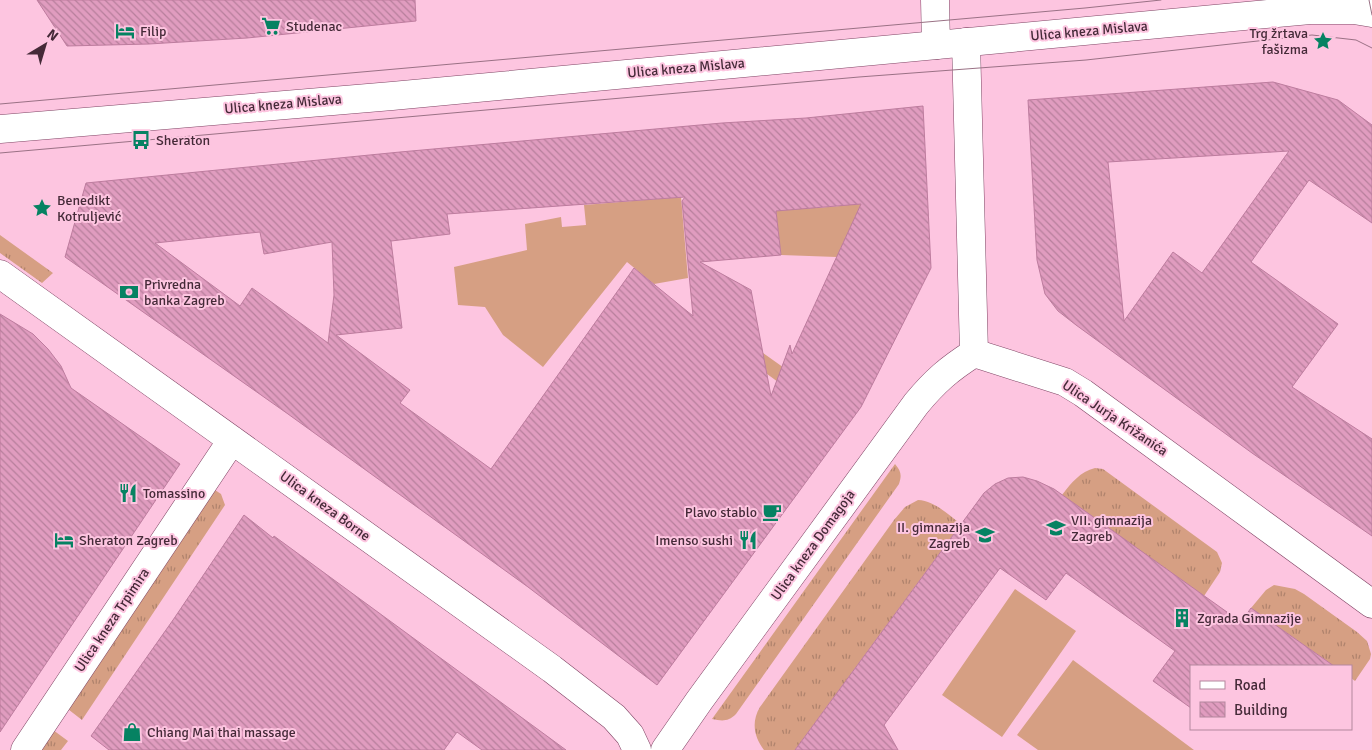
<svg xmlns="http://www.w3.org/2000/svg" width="1372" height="750" font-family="Signika,sans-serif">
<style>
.grass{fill:url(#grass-tufts)}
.garden{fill:#d69f83}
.building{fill:url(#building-back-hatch);stroke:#bd7c9e;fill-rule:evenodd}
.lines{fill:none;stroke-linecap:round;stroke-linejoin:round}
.minor-casing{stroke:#7f4464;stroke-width:29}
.major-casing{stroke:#7f4464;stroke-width:29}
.minor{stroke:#fff;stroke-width:28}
.major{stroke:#fff;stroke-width:28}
.tram{stroke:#9a7185;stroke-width:1}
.labels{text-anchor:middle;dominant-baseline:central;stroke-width:4;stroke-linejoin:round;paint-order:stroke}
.poi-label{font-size:14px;fill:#452a38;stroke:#fdc5e0;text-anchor:start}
.street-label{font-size:14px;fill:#452a38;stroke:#fdc5e0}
</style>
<defs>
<pattern id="grass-tufts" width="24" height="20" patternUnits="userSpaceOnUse" patternTransform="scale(1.25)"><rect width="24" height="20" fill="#d69f83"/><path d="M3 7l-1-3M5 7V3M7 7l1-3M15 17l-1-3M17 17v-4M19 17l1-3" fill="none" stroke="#af826c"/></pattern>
<pattern id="building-back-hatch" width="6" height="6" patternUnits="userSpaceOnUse" patternTransform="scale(1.25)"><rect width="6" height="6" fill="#e09cbf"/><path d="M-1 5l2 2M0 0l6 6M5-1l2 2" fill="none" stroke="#b77f9c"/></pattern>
</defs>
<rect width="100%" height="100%" fill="#fdc5e0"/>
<path class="grass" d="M0,235L53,273L42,283L0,253Z
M895,464C901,471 902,475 899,484L736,714C728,722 722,721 712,719Z
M1095,468L1103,469L1217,552L1222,563L1220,572L1204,596L1062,495C1072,482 1080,472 1095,468Z
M215,490L221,494L225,505L82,720L64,706Z
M918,500C935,501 947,514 961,524L795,750H764C754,737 751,722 760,707L894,520L905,507Z
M1274,585L1295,589L1304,594L1357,632L1367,641L1371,654L1370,659L1355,681L1351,678V666H1334L1251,608L1266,590Z
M49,727L68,741L61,750H34Z"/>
<path class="garden" d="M861,185L872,257L859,255L837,257L781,255L774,194L814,189L816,208L840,206Z
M681,197L688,278L654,284L627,262L543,367L503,335L485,307L458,305L454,267L527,250L525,224L561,217L562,227L586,225L584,205Z
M736,334L787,370L778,382L745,358Z
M1015,589L1076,631L1002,737L942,695Z
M1073,660L1194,750H1038L1017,735Z"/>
<path class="building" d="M37,0H415L416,21L247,38L149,44L67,46Z
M1273,82L1338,100L1372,125V223L1309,180L1251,262L1338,324L1292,387L1372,439V536L1252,453L1076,325L1058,311L1045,294L1037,260L1028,100ZM1289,151L1202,273L1173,252L1124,321L1108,162Z
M923,106L931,268L861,407L657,685L528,587L288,414L65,257L86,183L400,152L722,123L806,118ZM685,197L682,201L693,316L634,268L491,469L400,403L410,390L336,335L402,328L391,241L450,234L447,214ZM861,204L792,354L790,345L771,396L751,290L700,262L781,255L776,211ZM260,232L264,254L332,242L334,295L328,343L252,288L240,306L155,243Z
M0,314L33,334L48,349L61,366L71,388L180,464L0,732Z
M1023,477L1037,481L1054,489L1241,622L1251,608L1334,666H1191V708L1153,681L1175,651L1066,573L1046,600L1000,568L884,725L898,750H795L984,493L995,484L1008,478Z
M244,515L273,538L274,536L566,750H482L457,732L444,750H109L91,736L173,620Z"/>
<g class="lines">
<g class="minor-casing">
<path id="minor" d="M935,0L936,45
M966,42L974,353
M0,274L552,669L614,717L630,735L637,750
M974,353L1065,382L1083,393L1372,604
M25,750L232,440
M665,750L699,701L916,404C935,381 949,369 974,353"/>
</g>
<g class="major-casing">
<path id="major" d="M0,129L392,96L1310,10H1354L1372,13"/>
</g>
<use href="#minor" class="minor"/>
<use href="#major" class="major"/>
<path class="tram" d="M1369,0L1372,15
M0,104L1085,8L1161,0
M0,153L859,77L1086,60L1312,35L1356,40L1372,48"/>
</g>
<defs>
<g id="supermarket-bare" transform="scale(1.5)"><path d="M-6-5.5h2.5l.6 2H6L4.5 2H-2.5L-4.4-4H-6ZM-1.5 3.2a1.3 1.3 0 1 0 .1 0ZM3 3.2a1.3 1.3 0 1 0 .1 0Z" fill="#068262" stroke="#fdc5e0" stroke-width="2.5" paint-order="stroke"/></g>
<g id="hotel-bare" transform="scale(1.5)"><path d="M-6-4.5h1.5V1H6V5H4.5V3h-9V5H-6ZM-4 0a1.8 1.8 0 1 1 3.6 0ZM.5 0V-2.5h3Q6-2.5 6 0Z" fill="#068262" stroke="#fdc5e0" stroke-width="2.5" paint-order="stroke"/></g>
<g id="sight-bare" transform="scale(1.5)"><path d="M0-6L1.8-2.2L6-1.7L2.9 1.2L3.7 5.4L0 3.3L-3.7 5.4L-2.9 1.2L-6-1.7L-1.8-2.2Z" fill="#068262" stroke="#fdc5e0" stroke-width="2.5" paint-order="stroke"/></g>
<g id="bus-bare" transform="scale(1.5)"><path d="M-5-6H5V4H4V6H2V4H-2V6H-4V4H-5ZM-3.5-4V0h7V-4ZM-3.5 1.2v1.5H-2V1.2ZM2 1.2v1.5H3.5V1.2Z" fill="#068262" stroke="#fdc5e0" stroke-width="2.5" paint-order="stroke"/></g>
<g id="bank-bare" transform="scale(1.5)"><path d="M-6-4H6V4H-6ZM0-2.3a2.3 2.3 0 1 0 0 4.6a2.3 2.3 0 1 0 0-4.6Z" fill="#068262" stroke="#fdc5e0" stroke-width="2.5" paint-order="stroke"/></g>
<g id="restaurant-bare" transform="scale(1.5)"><path d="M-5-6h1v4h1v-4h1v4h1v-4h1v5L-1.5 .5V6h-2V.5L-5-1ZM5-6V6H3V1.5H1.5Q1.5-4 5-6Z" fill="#068262" stroke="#fdc5e0" stroke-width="2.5" paint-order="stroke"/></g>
<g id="cafe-bare" transform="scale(1.5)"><path d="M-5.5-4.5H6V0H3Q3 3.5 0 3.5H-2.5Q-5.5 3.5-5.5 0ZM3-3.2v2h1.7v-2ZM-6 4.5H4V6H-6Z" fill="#068262" stroke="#fdc5e0" stroke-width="2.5" paint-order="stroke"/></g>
<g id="school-bare" transform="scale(1.5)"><path d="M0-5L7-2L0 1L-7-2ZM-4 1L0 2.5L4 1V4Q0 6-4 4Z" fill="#068262" stroke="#fdc5e0" stroke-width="2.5" paint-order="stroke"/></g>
<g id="building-bare" transform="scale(1.5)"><path d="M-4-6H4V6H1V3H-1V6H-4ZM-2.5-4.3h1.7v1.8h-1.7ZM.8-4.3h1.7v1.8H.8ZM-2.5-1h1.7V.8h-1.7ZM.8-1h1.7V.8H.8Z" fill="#068262" stroke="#fdc5e0" stroke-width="2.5" paint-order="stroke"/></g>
<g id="shop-bare" transform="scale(1.5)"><path d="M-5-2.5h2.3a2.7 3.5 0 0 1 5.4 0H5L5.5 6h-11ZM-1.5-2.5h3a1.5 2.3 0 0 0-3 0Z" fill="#068262" stroke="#fdc5e0" stroke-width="2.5" paint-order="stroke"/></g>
</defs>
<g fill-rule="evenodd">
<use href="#supermarket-bare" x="271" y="26"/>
<use href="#hotel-bare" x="125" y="31"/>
<use href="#sight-bare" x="1323" y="41"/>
<use href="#bus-bare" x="141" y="140"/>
<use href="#sight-bare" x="42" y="208"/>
<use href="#bank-bare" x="129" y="292"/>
<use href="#restaurant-bare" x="128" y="493"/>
<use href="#cafe-bare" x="772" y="512"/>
<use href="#school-bare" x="1056" y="528"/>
<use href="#school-bare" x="985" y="535"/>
<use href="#hotel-bare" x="64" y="540"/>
<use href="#restaurant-bare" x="748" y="540"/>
<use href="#building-bare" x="1182" y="618"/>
<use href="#shop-bare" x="132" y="732"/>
</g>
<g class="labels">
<g class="poi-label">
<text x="286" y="26">Studenac</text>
<text x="140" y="31">Filip</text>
<text x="1308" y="33" text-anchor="end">Trg žrtava<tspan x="1308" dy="16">fašizma</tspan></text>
<text x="156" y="140">Sheraton</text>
<text x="57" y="200">Benedikt<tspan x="57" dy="16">Kotruljević</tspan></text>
<text x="144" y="284">Privredna<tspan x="144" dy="16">banka Zagreb</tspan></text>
<text x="143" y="493">Tomassino</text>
<text x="757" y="512" text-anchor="end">Plavo stablo</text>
<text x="1071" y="520">VII. gimnazija<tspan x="1071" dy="16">Zagreb</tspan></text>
<text x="970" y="527" text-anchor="end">II. gimnazija<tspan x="970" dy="16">Zagreb</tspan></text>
<text x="79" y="540">Sheraton Zagreb</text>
<text x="733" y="540" text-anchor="end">Imenso sushi</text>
<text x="1197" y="618">Zgrada Gimnazije</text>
<text x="147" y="732">Chiang Mai thai massage</text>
</g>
<g class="street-label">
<text transform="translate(1089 31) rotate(-5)">Ulica kneza Mislava</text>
<text transform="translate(686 68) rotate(-5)">Ulica kneza Mislava</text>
<text transform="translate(283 104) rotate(-5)">Ulica kneza Mislava</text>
<text transform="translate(1115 418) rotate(34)">Ulica Jurja Križanića</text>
<text transform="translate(325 506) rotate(36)">Ulica kneza Borne</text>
<text transform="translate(813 545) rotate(-54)">Ulica kneza Domagoja</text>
<text transform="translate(112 620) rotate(-56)">Ulica kneza Trpimira</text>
</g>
</g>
<rect x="1190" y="665" width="162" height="65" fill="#fdc5e0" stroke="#b3879d"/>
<rect x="1200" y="681" width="25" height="8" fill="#ffffff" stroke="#b3879d"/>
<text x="1234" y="690" font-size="15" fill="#452a38">Road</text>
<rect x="1200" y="702" width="25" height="15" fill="url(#building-back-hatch)" stroke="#b3879d"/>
<text x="1234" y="715" font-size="15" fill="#452a38">Building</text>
<g transform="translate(45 45) rotate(38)" stroke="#fdc5e0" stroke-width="4" paint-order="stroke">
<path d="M0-4L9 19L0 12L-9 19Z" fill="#452a38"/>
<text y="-8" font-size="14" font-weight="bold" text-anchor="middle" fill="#452a38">N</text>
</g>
</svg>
